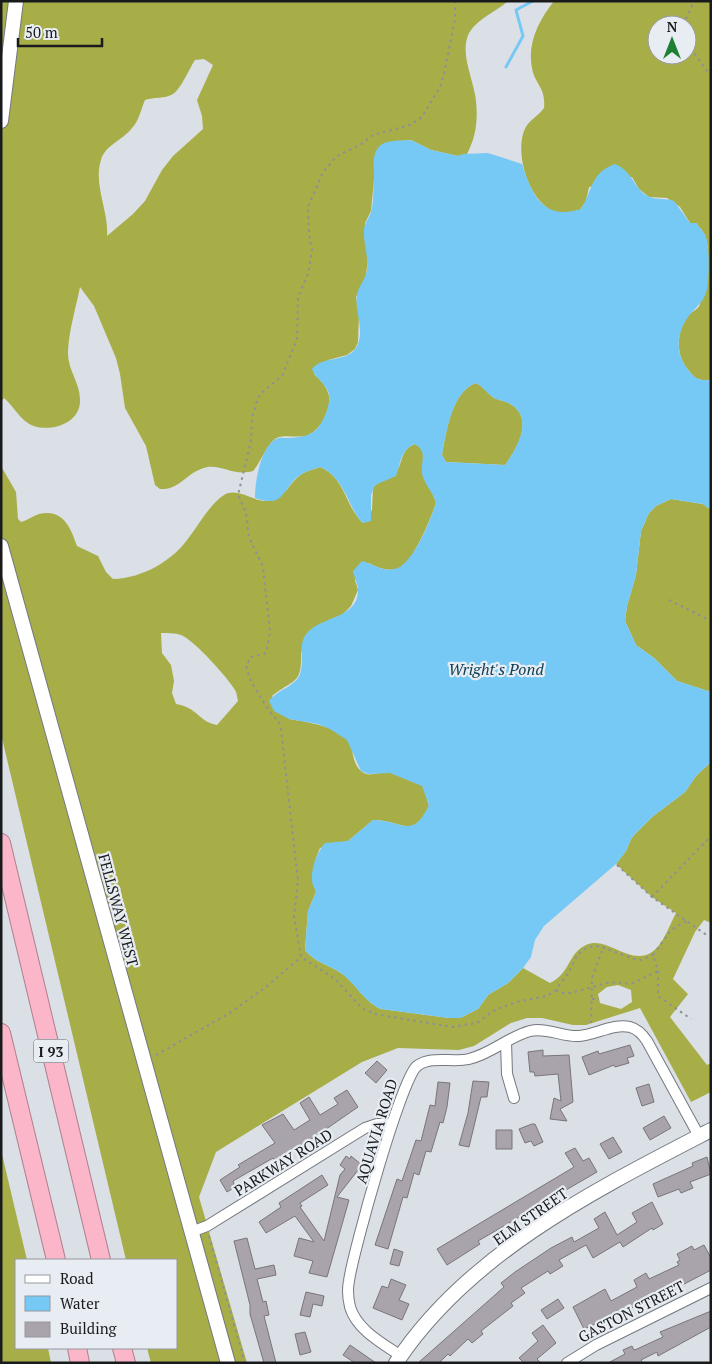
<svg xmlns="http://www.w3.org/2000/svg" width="712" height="1364" font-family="'PT Serif',serif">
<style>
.forest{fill:#a7ae48;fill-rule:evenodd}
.water{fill:#77c9f5;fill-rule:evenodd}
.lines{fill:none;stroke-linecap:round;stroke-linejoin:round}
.stream{stroke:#77c9f5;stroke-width:3}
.building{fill:#a9a4ab;stroke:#79757b}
.minor-casing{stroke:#75797f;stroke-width:12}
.secondary-casing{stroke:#75797f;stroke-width:16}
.motorway-casing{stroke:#ad7f8c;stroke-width:20}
.path{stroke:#8d9095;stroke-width:2;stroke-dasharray:2.5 4;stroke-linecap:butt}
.minor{stroke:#fff;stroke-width:10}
.secondary{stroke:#fff;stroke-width:14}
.motorway{stroke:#fcb6c9;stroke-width:18}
.labels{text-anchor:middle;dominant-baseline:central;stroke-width:4.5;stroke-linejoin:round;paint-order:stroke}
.shield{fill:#e8ecf3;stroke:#57595c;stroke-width:1}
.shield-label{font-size:14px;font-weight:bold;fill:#191a1c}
.street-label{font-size:15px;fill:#191a1c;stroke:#e8ecf3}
.water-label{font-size:16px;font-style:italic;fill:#104056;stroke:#e8ecf3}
</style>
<rect width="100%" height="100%" fill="#dbdfe6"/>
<path class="forest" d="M1,1H508C496,12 478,18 469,33C459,53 474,80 476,101C478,120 476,137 467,154L458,156L431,150L411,140L390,142L374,180L371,211L365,223L368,261L365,281L356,297L359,314L358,342L355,349L347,355L328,360L314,374C320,380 327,386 329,396C332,411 320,431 306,436C297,438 282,434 275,439C266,446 261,462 253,471C231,477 219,461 201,469C185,475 179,490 160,489L155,485L146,446L125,408L120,374L116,358L94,306L80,287C76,307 69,330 68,351C67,370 81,383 80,402C79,427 41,435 25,421C17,414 12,405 4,398L1,402ZM204,59L213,65L197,100L202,116L203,129L173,156L162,170L145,201L133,214L107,236C109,212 93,184 101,160C105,145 123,140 132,128C139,121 141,109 145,100C154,97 165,99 173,94C181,89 189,69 195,60Z
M554,1H711V380C697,381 694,378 686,367C675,352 677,328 690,314C694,310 699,309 700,304C705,287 712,252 705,235C703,231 699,227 696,223H690L680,207L667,198L649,197L639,189L632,177L589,187L586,201L580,210C576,211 570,214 566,214C532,214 514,157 524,131C528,120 538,117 544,108C546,87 535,85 532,68C527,43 539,20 554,1ZM657,25H687V55H657Z
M476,383C484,387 487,393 494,398C500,401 507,401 512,405C534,420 517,449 505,465L446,462L442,455C446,432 452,391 476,383Z
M415,444L421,448L424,455L422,470L436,502C433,515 413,560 402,567C392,573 377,568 369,563L355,580L358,590L351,606L341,616L331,620L301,652C302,685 295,678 272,696L289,719C306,722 339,726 349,742C354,751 352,763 361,771C369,778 377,772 386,772C398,773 412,781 423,786L429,806C412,841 403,820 373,820L348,841L320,848C313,863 312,877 316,892L308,911L305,950C314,962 329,965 341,973C357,984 363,1001 381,1009L449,1018H460L478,1009L488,995L508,983L523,968L550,983C570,974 568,953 586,945C607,935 630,967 652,952C663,945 670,924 676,913L652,897L616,864L626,851L631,839L635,834L652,817L685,792L696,776L711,762V923L704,920L695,932L673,979L688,994L670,1017L707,1065L711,1063V1092L691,1102L640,1008L586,1025H573L542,1018H527L511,1023L474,1046L459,1050L398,1048L362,1062L216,1152L199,1197L247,1363H151L147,1348H176V1260H126L1,734V466L16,492L18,519L21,522C28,520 33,516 39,514C63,508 71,528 77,546L98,556L106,572L113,579C143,578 173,561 190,536C200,523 210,504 224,495C239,486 256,505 271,500C286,496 288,485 299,476C305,471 312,470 320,467C345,477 345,506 363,523L372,510L373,488C379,479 392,481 398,469C403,459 402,449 415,444ZM161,633C168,633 175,633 181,635C194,640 228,678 235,690C237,693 237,698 238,701L217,725C199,722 197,707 176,704L172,693L174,681L171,665L162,653ZM618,985L631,990L632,1002L621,1009L600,1003L598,994L607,987Z
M671,499L703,504L711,510V692L677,681L654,658L636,645L625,621L627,606L636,575L641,531L649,513L656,506Z
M1,1150L27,1260H16V1348H48L51,1363H1Z"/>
<path class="water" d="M411,140L431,150L458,156L463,154L488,153L522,164C532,195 543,221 581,209C593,190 590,173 615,164C634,172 634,191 650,197C657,200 666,198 674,201L690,223H696C699,227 703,231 705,235C710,245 709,278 707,289C704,303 695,307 688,317C677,332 675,352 686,367C694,378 697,381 711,380V510L703,504L671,499L656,506L649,513L641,531L636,575L627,606L625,621L636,645L654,658L677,681L711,692V762L696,776L685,792L652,817L635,834L631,839L626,851L616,864L544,926L535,940L531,957L523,968L508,983L488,995L478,1009L460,1018H449L381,1009C363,1001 356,984 341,973C329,965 314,962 305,950L308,911L316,892C315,888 312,885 312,880C311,868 317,852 325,843L348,841L373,820C403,820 412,841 429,805L422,786L390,773L368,774L361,771L347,740L330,729L318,724L289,719L274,711L269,701C277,690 296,686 300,674C305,660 297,645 307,633C320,617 359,618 358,590C358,584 354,577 353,571L362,561C373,564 382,572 395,569C412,566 432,518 436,502C433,493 426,486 423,477C418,464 430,454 415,444C401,449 400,464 396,476L375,485L371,495V521L363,523L359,519C347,501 342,476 320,467C310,470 301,473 294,480C281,495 281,507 255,498C255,482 260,448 276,439C279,437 284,438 288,438C309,437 318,434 326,413C328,407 330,401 329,394C326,383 315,378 312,369C323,355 346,363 356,348C366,332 354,310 357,295C358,287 365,280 367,271C369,257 363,244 364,229C365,222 369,218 371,212C374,203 373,188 374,178C374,169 372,155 378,148C384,139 402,141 411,140ZM476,383C484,387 486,393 494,398C500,401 506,401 512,405C534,420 516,449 505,465L446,462L442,455C446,432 452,391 476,383Z"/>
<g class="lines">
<path class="stream" d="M506,67L523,36L516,10L533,1"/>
</g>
<path class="building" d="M630,1045L634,1056L627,1058L629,1063L615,1067L614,1065L589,1075L582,1057L598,1051L599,1054Z
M543,1050V1056L569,1055L573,1102L560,1109L567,1121L550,1119L554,1098L561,1101L558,1074L535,1076L534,1072H530L528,1052Z
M377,1061L387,1070L376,1083L365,1073Z
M473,1081L489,1082L487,1097H481L469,1147L459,1145L468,1113Z
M438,1082L450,1083L447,1107L443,1123L440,1122L431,1152L426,1151L419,1175L414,1173L407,1198L403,1197L388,1249L375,1245L397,1179L402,1181L416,1140L421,1141L430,1105L435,1106Z
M649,1084L654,1102L642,1106L636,1088Z
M347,1090L358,1107L277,1163L273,1158L233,1181L235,1187L227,1192L220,1180L240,1167L238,1165L275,1143L262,1125L283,1114L294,1130L310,1120L300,1103L309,1097L320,1115L338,1104L334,1098Z
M664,1116L671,1128L650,1140L643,1128Z
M532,1124H535L543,1142L534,1146L531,1141L525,1143L519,1129Z
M496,1130H512V1149H496Z
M613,1137L622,1152L609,1159L600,1144Z
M575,1148L583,1161L589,1158L597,1172L478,1241L480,1244L447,1265L437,1249L574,1167L565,1153Z
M346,1156L350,1159L351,1156L362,1165L337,1197L349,1200L327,1277L309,1273L313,1261L294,1256L299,1238L314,1242L295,1216L266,1233L259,1222L281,1207L279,1203L322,1175L328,1185L300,1203L302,1206L300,1207L324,1241L340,1175L345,1169L340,1165Z
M707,1157L711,1174L690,1182L693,1188L681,1193L679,1189L658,1197L653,1184L693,1166L692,1163Z
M652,1202L663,1224L653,1230L652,1228L623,1247L620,1242L593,1258L586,1245L559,1260L563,1266L550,1274L548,1271L521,1288L525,1293L511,1303L513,1306L481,1331L483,1334L472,1343L468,1339L450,1356L448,1354L439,1363H418L504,1287L501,1283L515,1272L551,1248L572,1237L574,1242L599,1228L594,1219L605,1212L617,1235L637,1222L632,1213Z
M247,1238L255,1269L274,1265L276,1275L257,1279L263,1302L266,1301L269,1315L264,1316L276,1363H264L250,1314V1305L234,1241Z
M704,1245L711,1258V1270L646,1304L645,1302L584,1329L573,1307L605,1289L611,1301L637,1287L634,1280L646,1273L649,1279L679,1265L677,1262L680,1260L677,1254L692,1246L694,1250Z
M394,1249L403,1252L399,1266L390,1264Z
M391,1279L406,1285L399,1300L409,1304L402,1320L373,1308L382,1286L388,1288Z
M306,1292L324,1296L322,1306L313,1304L310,1317L300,1315Z
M558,1299L564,1308L547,1319L541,1310Z
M711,1311V1327L658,1356L657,1352L641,1360L643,1363H608L625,1354L623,1350L632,1346L634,1350L637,1349L663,1337L660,1332Z
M543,1325L556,1343L537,1359L541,1363H524L519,1358L538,1341L532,1333Z
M305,1332L311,1352L300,1355L295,1334Z
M350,1345L376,1363H355L343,1355Z"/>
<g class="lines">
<g class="minor-casing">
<path id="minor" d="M506,1042L507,1074L514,1098
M191,1232L207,1226L365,1128L377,1124H392
M401,1356C382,1343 357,1330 350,1307C348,1298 347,1290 349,1281C353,1252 401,1079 417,1066C431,1055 452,1063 469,1059C491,1054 508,1037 530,1031C547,1027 562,1037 579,1036C595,1035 614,1023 630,1027C638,1029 643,1035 647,1041L699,1136
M567,1363L596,1345L711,1288"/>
</g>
<g class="secondary-casing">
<path id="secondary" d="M1,121L16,1
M1,546L228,1363
M396,1363C468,1253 597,1189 711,1130"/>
</g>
<g class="motorway-casing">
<path id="motorway" d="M1,843L101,1260
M1,1033L56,1260
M77,1348L80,1363
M122,1348L126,1363"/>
</g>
<path class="path" d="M455,1V19L444,74L440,87L422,117L410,125L373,135L360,145L337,156L323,172L308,207L309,234L312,250L308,274L298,297L297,339L282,376L260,394L257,401L252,418L251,441L238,495L246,513L249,537L263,567L270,632L266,653L251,657L246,666C250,683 259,695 268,709C273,717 279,719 281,729L298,881L294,916L301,957L335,979L362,1008L375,1014L452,1027L477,1023L493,1011L516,1002L547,996L556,990L569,972L577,955L588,947L599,946L635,959L641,960L653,955
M683,25L694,1
M687,43L711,76
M669,600L711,621
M617,865L652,897L708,936
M652,897L711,836
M686,921L671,930L653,955L658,971V996L691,1019
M556,990L563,993H571L610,982L631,984L658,971
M592,999H599
M591,1023L592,978L603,948
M156,1055L228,1014L266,987L301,957
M209,1236L245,1363"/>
<use href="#minor" class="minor"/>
<use href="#secondary" class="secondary"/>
<use href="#motorway" class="motorway"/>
</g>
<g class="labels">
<rect class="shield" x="33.5" y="1039.5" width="35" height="23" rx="4"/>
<g class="shield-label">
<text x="51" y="1051">I 93</text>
</g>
<g class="street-label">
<text transform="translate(119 910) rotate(75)">FELLSWAY WEST</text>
<text transform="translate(376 1131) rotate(-73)">AQUAVIA ROAD</text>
<text transform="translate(283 1162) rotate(-32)">PARKWAY ROAD</text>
<text transform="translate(530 1216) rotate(-35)">ELM STREET</text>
<text transform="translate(631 1311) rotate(-27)">GASTON STREET</text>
</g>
<g class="water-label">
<text x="496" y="669">Wright's Pond</text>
</g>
</g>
<rect width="712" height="1364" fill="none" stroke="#191a1c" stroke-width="5"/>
<rect x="15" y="1259" width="162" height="90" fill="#e8ecf3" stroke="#95989d"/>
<rect x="25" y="1275" width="25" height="8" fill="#ffffff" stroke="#95989d"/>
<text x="60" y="1284" font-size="15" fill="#191a1c">Road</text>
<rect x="25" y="1296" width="25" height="15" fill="#77c9f5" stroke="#95989d"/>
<text x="60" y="1309" font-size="15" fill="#191a1c">Water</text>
<rect x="25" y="1322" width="25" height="15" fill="#a9a4ab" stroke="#95989d"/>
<text x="60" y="1334" font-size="15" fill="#191a1c">Building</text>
<g transform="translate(672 40)"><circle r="24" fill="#e8ecf3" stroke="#95989d"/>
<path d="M0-4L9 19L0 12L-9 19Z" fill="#1d8033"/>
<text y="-8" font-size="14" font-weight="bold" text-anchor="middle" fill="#191a1c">N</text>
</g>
<path d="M18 38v8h84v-8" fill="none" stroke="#191a1c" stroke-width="2.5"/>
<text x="25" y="38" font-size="15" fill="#191a1c" stroke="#e8ecf3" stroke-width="4" paint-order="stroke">50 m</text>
</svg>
